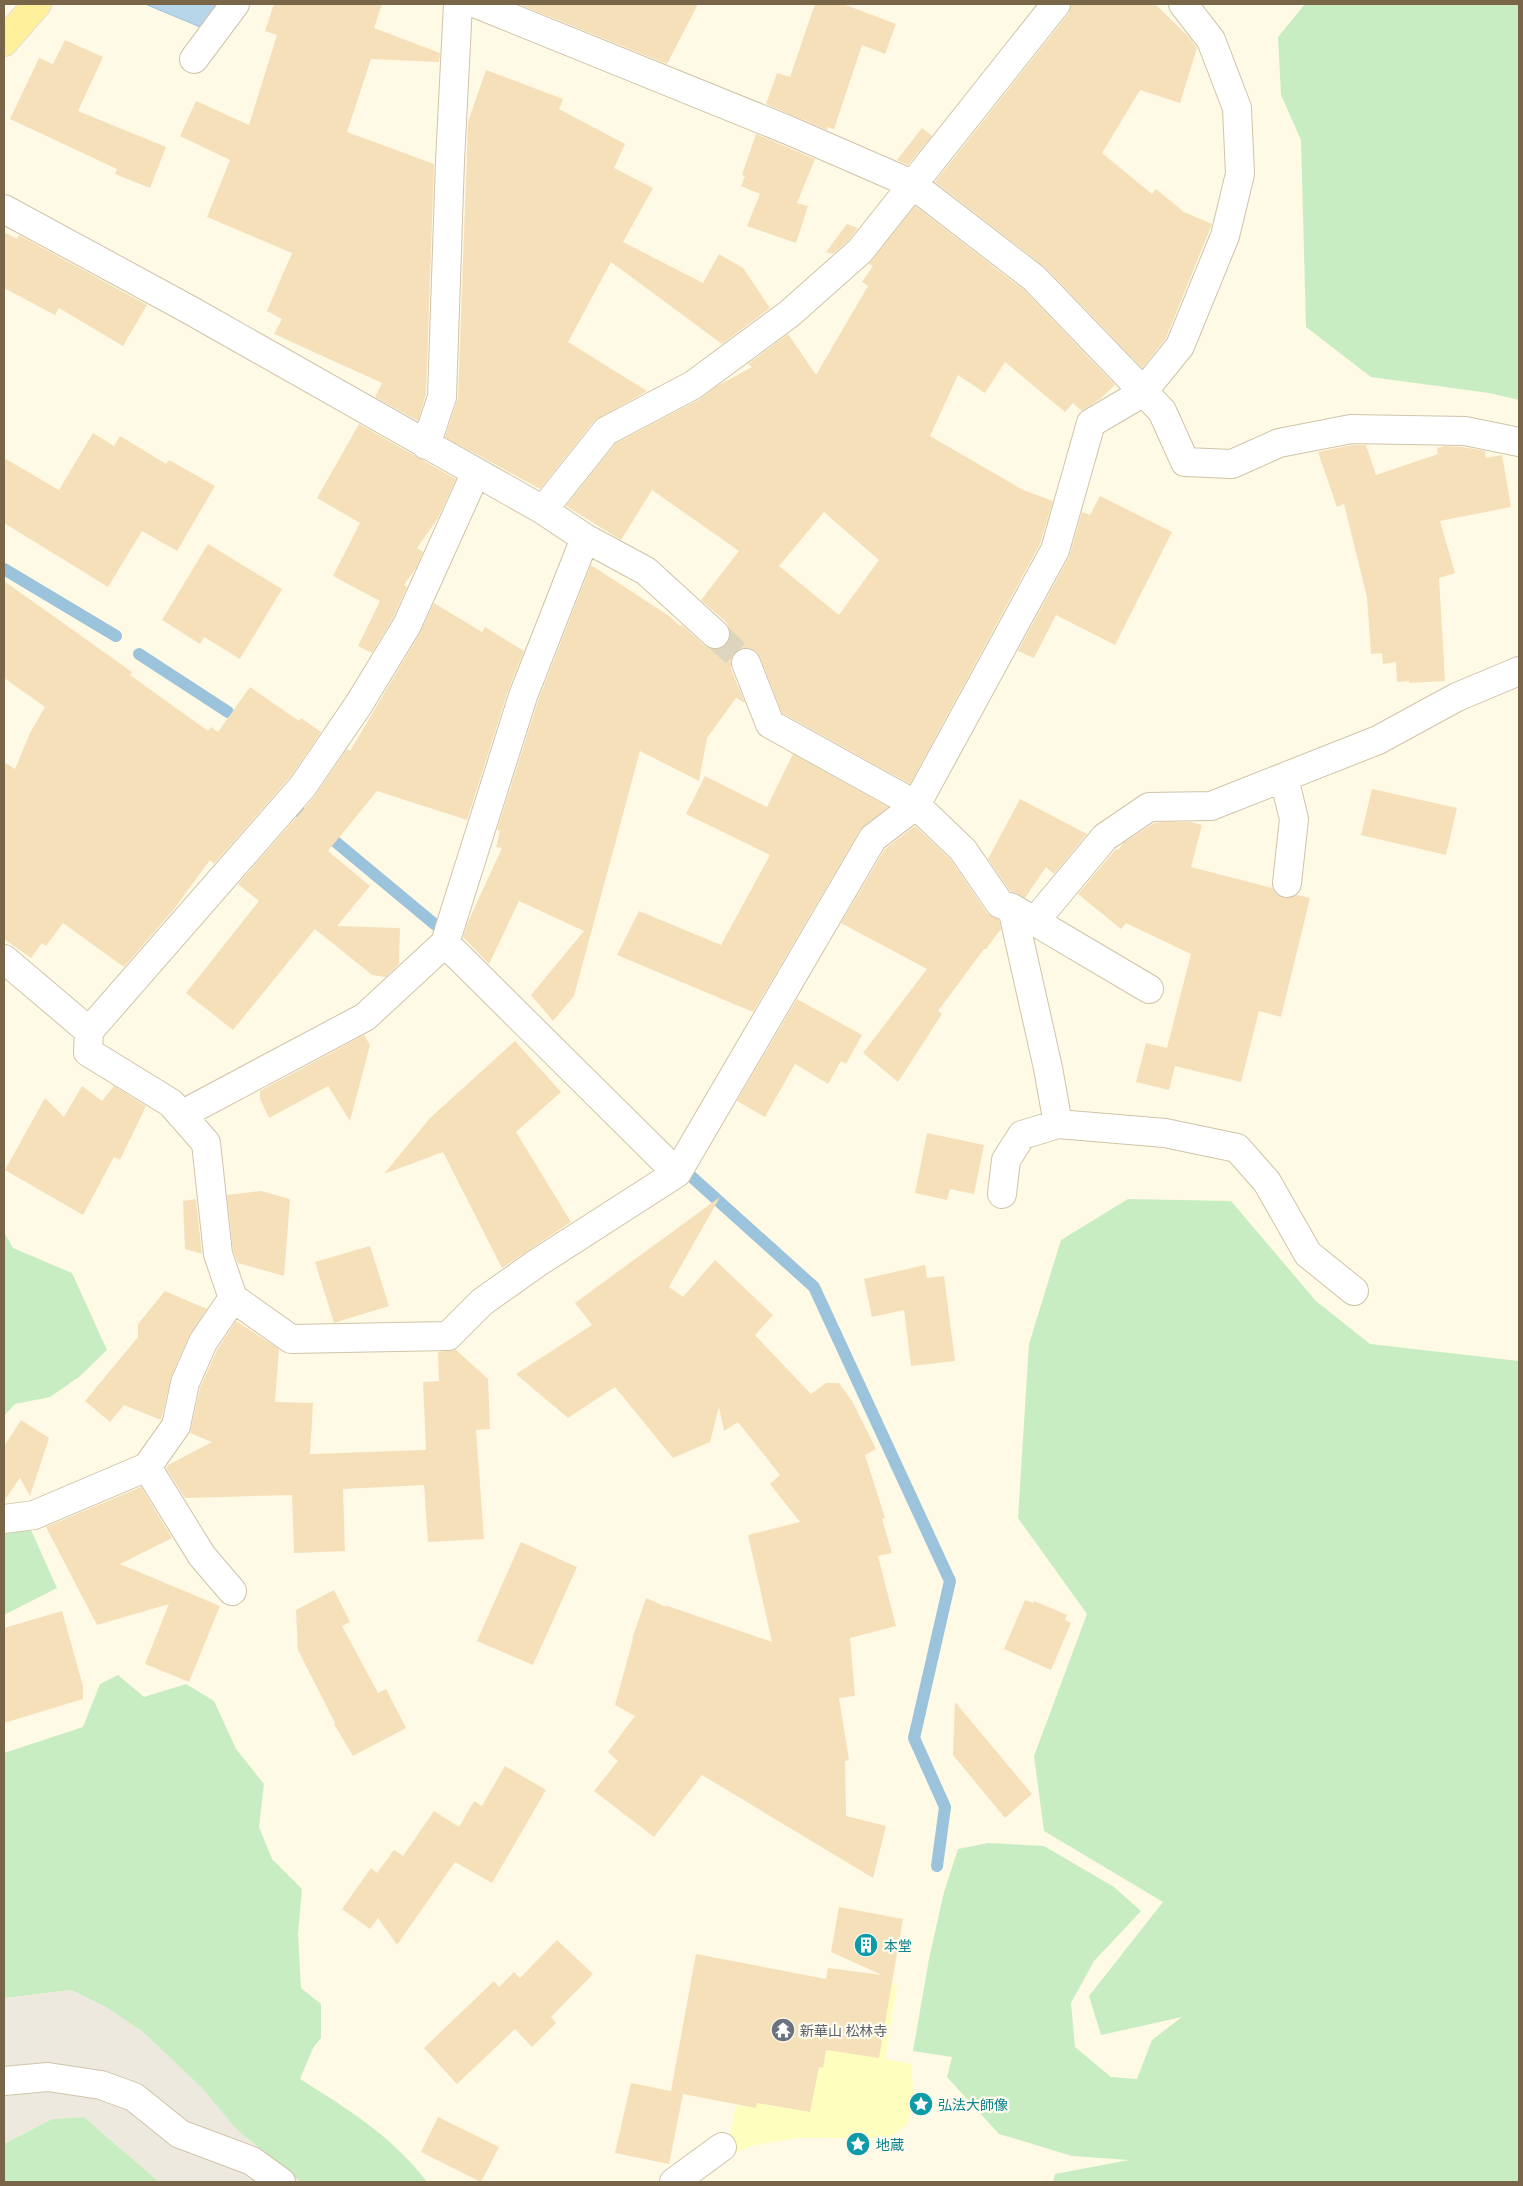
<svg xmlns="http://www.w3.org/2000/svg" width="1523" height="2186" font-family="'Golos Text','Noto Sans JP',sans-serif">
<style>
.industrial{fill:#eee9df}
.green{fill:#c9edc2}
.sand{fill:#feffbe}
.water{fill:#b7d6e9;stroke:#9cc3dc}
.lines{fill:none;stroke-linecap:round;stroke-linejoin:round}
.stream{stroke:#9cc3dc;stroke-width:12}
.building{fill:#f6e0ba;fill-rule:evenodd}
.minor-tunnel{stroke:#ddd5be;stroke-width:28;stroke-dasharray:28 14;stroke-linecap:butt}
.minor-casing{stroke:#d0c4a9;stroke-width:30}
.primary-casing{stroke:#e2ddd7;stroke-width:30}
.minor{stroke:#fff;stroke-width:28}
.primary{stroke:#fff19b;stroke-width:28}
.labels{text-anchor:middle;dominant-baseline:central;stroke-width:4.5;stroke-linejoin:round;paint-order:stroke}
.culture-label{font-size:14px;fill:#0d838f;stroke:#fffced;text-anchor:start}
.worship-label{font-size:14px;fill:#5b616d;stroke:#fffced;text-anchor:start}
</style>
<rect width="100%" height="100%" fill="#fefae5"/>
<path class="industrial" d="M71,1990L106,2007L143,2032L203,2089L236,2129L301,2182H159L84,2117L52,2119L4,2144V1998Z"/>
<path class="green" d="M1305,4H1519V400L1489,393L1371,377L1306,327L1301,140L1281,95L1278,37Z
M1128,1199L1231,1201L1316,1301L1370,1344L1519,1361V2182H1053L1055,2174L1129,2160L1072,2156L999,2134L947,2077L952,2057L913,2051L929,1959L944,1892L958,1849L988,1843L1044,1846L1114,1887L1141,1911L1094,1961L1071,2003L1075,2047L1111,2077L1137,2079L1152,2040L1182,2017L1101,2035L1089,1996L1163,1902L1044,1831L1034,1756L1087,1614L1018,1518L1029,1344L1061,1240Z
M4,1232L13,1248L72,1273L107,1350L79,1377L50,1397L15,1404L4,1416Z
M4,1519L31,1530L57,1588L4,1615Z
M118,1675L144,1697L186,1684L214,1701L236,1749L264,1784L259,1827L272,1859L302,1889L298,1934L301,1988L321,2004V2038L313,2048L300,2079C348,2109 392,2136 427,2182H301L236,2129L203,2089L143,2032L106,2007L71,1990L4,1998V1753L83,1727L100,1684Z
M84,2117L159,2182H4V2144L52,2119Z"/>
<path class="sand" d="M840,1976L897,1985L885,2059L911,2064L914,2102L906,2125L889,2138H798L755,2145L726,2156L736,2105L756,2108L757,2103L810,2112L819,2067H823Z"/>
<path class="water" d="M145,4H224L205,29Z"/>
<g class="lines">
<path class="stream" d="M4,569L116,636
M139,654L228,712
M296,809L438,927
M683,1169L814,1287L950,1581L914,1738L945,1807L937,1866"/>
</g>
<path class="building" d="M274,4H382L374,28L440,53L439,62L371,59L347,132L434,164L426,394L418,421L375,397L382,383L274,334L282,319L267,311L292,253L207,217L230,160L180,136L196,101L249,125L277,35L265,31Z
M518,4H698L667,64Z
M815,4H843L896,24L885,54L862,45L834,129L828,127L827,130L766,104L777,73L790,77Z
M1071,4H1155L1188,36L1197,48L1180,103L1140,90L1102,153L1152,194L1156,189L1184,212L1212,224L1166,338L1142,368L1045,267L935,182L1068,14Z
M65,40L103,57L78,111L166,147L150,188L115,174L117,169L10,119L39,58L53,64Z
M486,70L563,99L559,109L625,144L614,168L653,188L623,242L703,283L719,254L743,268L770,308L722,344L611,262L568,342L647,391L594,421L540,489L445,437L458,398L468,122Z
M922,128L932,136L908,165L897,160Z
M756,134L815,159L797,203L808,206L796,243L747,226L760,194L741,186L745,176L742,175Z
M915,206L1024,290L1115,385L1100,399L1082,411L1073,403L1065,412L1005,362L985,393L958,375L930,436L1023,490L1053,501L1040,544L910,784L782,713L760,657L756,651L749,648L740,649L734,654L731,661V669L745,703L736,698L707,738L699,781L640,751L574,996L553,1021L531,995L584,931L519,901L489,964L463,937L468,922L502,848L496,847L500,831L497,830L538,701L591,565L669,616L680,626L682,625L705,646L711,649H719L727,644L730,637V629L726,622L701,600L739,551L652,490L621,540L566,506L616,443L700,399L717,386L752,367L748,364L788,334L816,375L868,286L862,282L873,266L869,264ZM824,512L879,560L839,615L779,566Z
M847,224L858,228L849,240L833,254L826,252Z
M4,232L17,239L19,235L147,305L123,346L59,308L55,315L4,288Z
M359,424L456,479L438,518L417,548L423,552L416,568L404,585L407,587L393,618L372,653L358,646L380,601L333,576L360,523L317,498Z
M93,433L114,446L120,436L166,464L169,460L215,486L177,551L142,531L108,587L4,523V458L59,490Z
M1352,445H1366L1376,475L1438,454L1437,448L1445,446L1463,447L1485,451L1486,458L1502,455L1511,507L1440,521L1455,573L1439,578L1445,681L1409,683V681L1397,682L1396,662L1383,664L1382,653L1371,654L1367,597L1344,504L1337,507L1318,452Z
M1100,496L1172,532L1115,645L1056,615L1034,658L1018,651L1069,557L1082,512L1090,515Z
M208,544L282,589L240,659L204,637L200,644L162,620Z
M4,581L132,672L130,675L208,731L211,727L218,732L250,687L299,721L301,718L321,732L291,776L214,864L210,860L174,909L124,967L63,923L46,946L42,943L31,958L4,939V762L15,769L30,733L45,707L4,678Z
M434,603L482,632L485,627L524,651L508,691L467,820L377,791L328,851L370,886L337,926L400,928L399,964L386,977L372,975L315,929L233,1030L186,993L259,901L238,884L315,796L347,749L350,751L420,633Z
M793,754L888,807L860,830L753,1012L617,955L639,911L721,945L770,855L686,814L705,776L767,807Z
M1372,789L1457,808L1446,855L1361,835Z
M1020,799L1087,834L1054,874L1046,867L1025,898L1010,891L988,859Z
M1163,822H1190L1202,825L1191,867L1272,888L1277,895L1285,898L1297,895L1310,898L1281,1017L1259,1011L1241,1082L1175,1066L1169,1090L1136,1082L1146,1043L1167,1048L1191,954L1126,923L1121,929L1078,894L1116,849L1118,850L1123,843L1154,823Z
M915,826L951,860L987,913L999,920L1001,929L986,949H984L938,1011L942,1014L898,1082L863,1053L927,969L841,923L885,849Z
M797,999L862,1035L846,1064L841,1061L828,1084L795,1064L765,1117L737,1101Z
M364,1035L370,1045L350,1121L328,1086L269,1118L260,1099V1091Z
M515,1041L561,1092L516,1132L571,1222L502,1268L443,1152L384,1174L430,1118Z
M82,1086L102,1101L114,1086L146,1106L120,1160L114,1157L83,1215L5,1170L45,1098L64,1117Z
M927,1133L984,1145L974,1194L950,1189L947,1200L915,1193Z
M261,1191L290,1199L284,1276L238,1263L233,1251L227,1195Z
M720,1197L669,1287L683,1297L715,1260L773,1315L755,1335L811,1394L826,1383H839L852,1401L876,1449L865,1455L885,1518L882,1519L892,1553L878,1556L896,1626L850,1638L855,1696L839,1698L849,1760L845,1761L846,1816L886,1826L873,1878L702,1775L654,1837L594,1791L618,1761L608,1752L635,1716L615,1705L633,1639H632L646,1598L666,1607L665,1605L772,1642L748,1535L800,1522L770,1484L780,1475L738,1422L724,1431L719,1407L710,1442L673,1458L615,1387L568,1418L516,1374L592,1325L575,1303Z
M196,1199L202,1254L185,1249L183,1201Z
M370,1246L389,1306L334,1323L315,1262Z
M925,1265L927,1278L944,1276L955,1361L911,1366L904,1310L872,1317L864,1279Z
M165,1291L207,1309L189,1336L171,1377L161,1420L124,1405L110,1422L85,1401L138,1337V1324Z
M236,1321L279,1349L275,1402L313,1403L310,1454L426,1450L423,1382L439,1381L438,1352L455,1349L488,1379L490,1429L476,1430L484,1539L428,1542L424,1485L343,1489L345,1551L294,1553L292,1495L185,1498L166,1468L168,1465L212,1442L190,1433L200,1388L217,1350Z
M21,1420L49,1438L30,1496L20,1478L4,1501V1446Z
M141,1487L172,1538L120,1564L220,1606L189,1682L145,1664L169,1604L97,1625L46,1527Z
M521,1542L577,1567L533,1665L477,1641Z
M334,1590L350,1622L342,1626L378,1693L386,1689L406,1728L353,1756L334,1724L335,1723L298,1650L296,1610Z
M1025,1600L1033,1603L1034,1601L1067,1615L1065,1620L1071,1623L1051,1670L1004,1649Z
M62,1611L83,1686V1699L4,1723V1628Z
M955,1702L1032,1794L1005,1818L953,1755Z
M505,1766L546,1790L492,1883L455,1862L397,1945L378,1918L370,1929L342,1909L371,1868L377,1873L394,1850L403,1856L434,1811L459,1827L474,1801L482,1806Z
M839,1907L903,1919L879,2058L826,2050L823,2068L819,2067L810,2112L757,2103L756,2108L683,2094L669,2164L615,2153L631,2083L671,2091L696,1954L826,1979L828,1968L882,1975L831,1952Z
M557,1940L593,1974L551,2017L556,2023L532,2047L515,2029L457,2084L424,2048L494,1981L499,1987L514,1972L520,1978Z
M438,2117L499,2147L481,2182L421,2152Z"/>
<g class="lines">
<path class="minor-tunnel" d="M715,634L746,663"/>
<g class="minor-casing">
<path id="minor" d="M477,4L788,130L912,184L1034,278L1162,411L1185,462L1232,464L1279,443L1351,429L1465,431L1519,442
M194,59L235,4
M4,209L190,310L543,510L585,538L646,571L715,634
M426,445L442,397L450,161L458,4
M543,510L606,431L693,385L789,314L860,251L1056,4
M746,663L770,724L916,805L963,850L1000,904L1012,908L1149,989
M1284,778L1294,819L1287,883
M1012,908L1048,1068L1058,1124L1165,1133L1237,1148L1267,1182L1308,1254L1354,1291
M1035,921L1105,837L1149,807L1211,806L1378,740L1457,697L1519,671
M445,943L677,1173
M4,959L89,1031L88,1052L171,1103L206,1143L218,1254L233,1298L291,1339L448,1336L482,1302L537,1263L677,1173L873,838L916,805L1055,550L1091,423L1142,393L1180,346L1225,236L1240,174L1237,108L1211,40L1183,4
M89,1031L303,786L359,704L407,625L476,472
M181,1115L365,1017L445,943L523,696L585,538
M1002,1194L1006,1160L1022,1135L1058,1124
M4,1519L34,1515L147,1467
M232,1591L202,1556L147,1467L176,1426L185,1383L203,1342L233,1298
M4,2081L48,2077L101,2085L134,2097L180,2134L252,2161L281,2182
M674,2182L722,2147"/>
</g>
<g class="primary-casing">
<path id="primary" d="M4,42L37,4"/>
</g>
<use href="#minor" class="minor"/>
<use href="#primary" class="primary"/>
</g>
<defs>
<g id="building-disc" transform="scale(1.25)"><circle r="9.5" fill="#0f9aa8" stroke="#fffced"/><path d="M-4-6H4V6H1V3H-1V6H-4ZM-2.5-4.3h1.7v1.8h-1.7ZM.8-4.3h1.7v1.8H.8ZM-2.5-1h1.7V.8h-1.7ZM.8-1h1.7V.8H.8Z" fill="#fff"/></g>
<g id="temple-disc" transform="scale(1.25)"><circle r="9.5" fill="#6b7280" stroke="#fffced"/><path d="M0-6L5-2H3V0L6.5 2.5H4V6H1.5V3h-3V6H-4V2.5H-6.5L-3 0V-2H-5Z" fill="#fff"/></g>
<g id="sight-disc" transform="scale(1.25)"><circle r="9.5" fill="#0f9aa8" stroke="#fffced"/><path d="M0-6L1.8-2.2L6-1.7L2.9 1.2L3.7 5.4L0 3.3L-3.7 5.4L-2.9 1.2L-6-1.7L-1.8-2.2Z" fill="#fff"/></g>
</defs>
<g fill-rule="evenodd">
<use href="#building-disc" x="866" y="1945"/>
<use href="#temple-disc" x="783" y="2030"/>
<use href="#sight-disc" x="921" y="2104"/>
<use href="#sight-disc" x="858" y="2144"/>
</g>
<g class="labels">
<g class="culture-label">
<text x="884" y="1945">本堂</text>
<text x="938" y="2104">弘法大師像</text>
<text x="876" y="2144">地蔵</text>
</g>
<g class="worship-label">
<text x="800" y="2030">新華山 松林寺</text>
</g>
</g>
<rect width="1523" height="2186" fill="none" stroke="#796547" stroke-width="10"/>
</svg>
